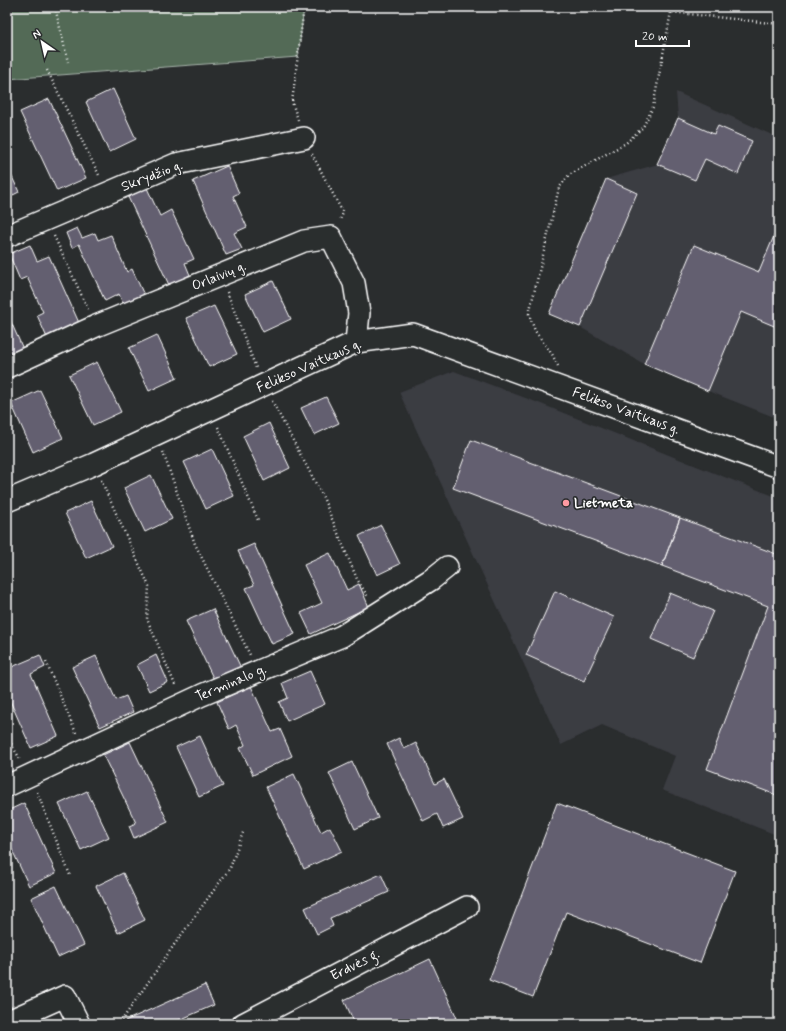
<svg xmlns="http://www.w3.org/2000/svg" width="786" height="1031" font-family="Mynerve,sans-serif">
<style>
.built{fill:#3b3c42}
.green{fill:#526a57;stroke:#a8b4ab}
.building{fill:#645e6f;stroke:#fff}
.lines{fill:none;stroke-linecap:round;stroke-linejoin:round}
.minor-casing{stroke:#fff;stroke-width:24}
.path{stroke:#fff;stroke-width:2.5;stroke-dasharray:1 3;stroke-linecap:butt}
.minor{stroke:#2a2d2e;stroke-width:21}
.poi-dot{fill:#ff9aa2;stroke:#2a2d2e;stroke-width:1.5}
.labels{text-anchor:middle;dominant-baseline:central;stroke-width:3.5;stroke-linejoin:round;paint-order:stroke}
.street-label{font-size:14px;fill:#fff;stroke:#2a2d2e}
.poi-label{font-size:14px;font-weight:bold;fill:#fff;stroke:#2a2d2e;text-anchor:start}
</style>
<rect width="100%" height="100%" fill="#2a2d2e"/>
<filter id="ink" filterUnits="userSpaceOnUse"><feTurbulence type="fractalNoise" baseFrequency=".025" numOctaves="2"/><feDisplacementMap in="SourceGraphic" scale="8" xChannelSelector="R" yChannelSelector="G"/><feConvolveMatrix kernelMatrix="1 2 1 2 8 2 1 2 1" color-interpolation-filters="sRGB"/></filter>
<g filter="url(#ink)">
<path class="built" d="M676,92L779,138V419L708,391L644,364L580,327L549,314L606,179L658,164L678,118Z
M454,371L536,402L709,471L779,498V836L662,790L675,756L602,725L561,745L399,392Z"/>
<path class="green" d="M7,7H304L298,57L7,79Z"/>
<path class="building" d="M113,89L136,139L109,152L86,102Z
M49,99L86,178L57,191L20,112Z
M678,118L714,134L718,126L752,141L738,174L705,159L695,180L657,164Z
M7,166L19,192L7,198Z
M227,166L239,193L233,196L247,227L234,233L242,249L226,255L193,181Z
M606,179L637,193L580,327L549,314Z
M147,188L160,216L171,210L194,259L185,263L190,275L169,285L128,197Z
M779,224V328L741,312L708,391L644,364L694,245L759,272Z
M77,228L82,238L95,233L98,240L111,235L127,272L132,269L144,295L123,304L119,294L105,301L79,244L72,248L66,233Z
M30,245L37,261L49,256L80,325L48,340L37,315L43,312L27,277L20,280L9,254Z
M273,281L291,319L263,332L245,294Z
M214,306L237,354L209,367L186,318Z
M7,313L23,349L7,356Z
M157,335L177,378L149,391L129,348Z
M97,362L121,412L93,425L69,375Z
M40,390L63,438L33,452L11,403Z
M326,397L339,423L314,435L301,408Z
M269,423L290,468L264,481L243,436Z
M471,440L680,518L662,566L453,488Z
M212,449L234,496L206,509L184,462Z
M151,475L172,519L145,532L124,488Z
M91,501L112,546L86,558L65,513Z
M680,518L779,555V796L707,769L768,606L662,566Z
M381,525L400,564L377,575L359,536Z
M254,544L295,634L272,644L246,588L254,585L238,551Z
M330,553L347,590L359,584L369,607L311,634L301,613L322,603L304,565Z
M555,591L614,617L584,681L526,655Z
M670,593L713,611L693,657L651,639Z
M213,609L241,668L214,680L186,621Z
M40,655L45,667L31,674L58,736L31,748L7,694V669Z
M156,655L168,682L149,691L137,665Z
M96,656L116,700L126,696L133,712L100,727L72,667Z
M310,671L325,704L287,721L279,702L288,698L282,683Z
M251,686L272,732L280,729L292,756L253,775L240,748L245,745L236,725L229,729L217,702Z
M200,736L223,786L199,797L176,747Z
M399,738L404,749L416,743L435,784L444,779L463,819L443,828L437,814L423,821L387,744Z
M130,742L168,822L134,838L129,826L136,823L103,755Z
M352,762L378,818L355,829L329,773Z
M294,774L321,832L330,827L342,851L304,869L266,787Z
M87,791L109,837L81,850L59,804Z
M24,803L56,873L29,886L7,839V811Z
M557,803L735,871L700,963L566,912L533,997L489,980Z
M123,873L145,920L118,933L96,886Z
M381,874L389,892L330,918L333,926L317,934L305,908Z
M56,886L84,945L58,957L31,898Z
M430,959L457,1018L444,1024H431L429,1019L418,1024H355L344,1000Z
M205,985L214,1005L170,1024H126L125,1021Z"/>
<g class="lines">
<g class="minor-casing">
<path id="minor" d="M7,236L176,164L304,138
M7,367L96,326L304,241L331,237L354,283L359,313L356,342
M7,501L94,464L356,342L413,334L779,467
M7,786L202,695L342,636L432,579L447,567
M13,1019L65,996L79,1024
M243,1024L467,907"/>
</g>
<path class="path" d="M55,7L68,62
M645,7L671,12L779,24
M47,70L100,177
M298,120L292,102L304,7
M312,154L343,213L340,220
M54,236L88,309
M227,292L256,368
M558,366L552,354L535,331L529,314L559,188L569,175L626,143L643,127L653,107L671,12
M272,401L322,495L357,579L368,597
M218,427L258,520
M163,452L195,544L250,655
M101,480L149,586L147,619L176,687
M46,662L76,733
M7,737L20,759
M37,792L70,875
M114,1024L122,1020L174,945L230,868L244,830"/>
<use href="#minor" class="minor"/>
</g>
</g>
<circle class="poi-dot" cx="566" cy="503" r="4"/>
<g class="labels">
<g class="street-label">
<text transform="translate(152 176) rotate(-21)">Skrydžio g.</text>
<text transform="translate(219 276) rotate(-22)">Orlaivių g.</text>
<text transform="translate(309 366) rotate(-24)">Felikso Vaitkaus g.</text>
<text transform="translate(626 411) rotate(20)">Felikso Vaitkaus g.</text>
<text transform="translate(231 683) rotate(-23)">Terminalo g.</text>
<text transform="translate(355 965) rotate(-27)">Erdvės g.</text>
</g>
<g class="poi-label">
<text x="574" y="503">Lietmeta</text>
</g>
</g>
<rect width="786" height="1031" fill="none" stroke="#2a2d2e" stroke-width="24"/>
<rect x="12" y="12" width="762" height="1007" fill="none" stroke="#fff" stroke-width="1.5" filter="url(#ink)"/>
<g transform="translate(42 42) rotate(326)" stroke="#2a2d2e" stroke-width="3" paint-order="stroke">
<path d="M0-3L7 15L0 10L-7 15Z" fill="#ffffff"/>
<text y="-6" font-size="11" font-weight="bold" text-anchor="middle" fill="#ffffff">N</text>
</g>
<path d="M636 40v6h53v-6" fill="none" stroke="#ffffff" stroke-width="2"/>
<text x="642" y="40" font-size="12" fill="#ffffff" stroke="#2a2d2e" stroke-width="3" paint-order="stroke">20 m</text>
</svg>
